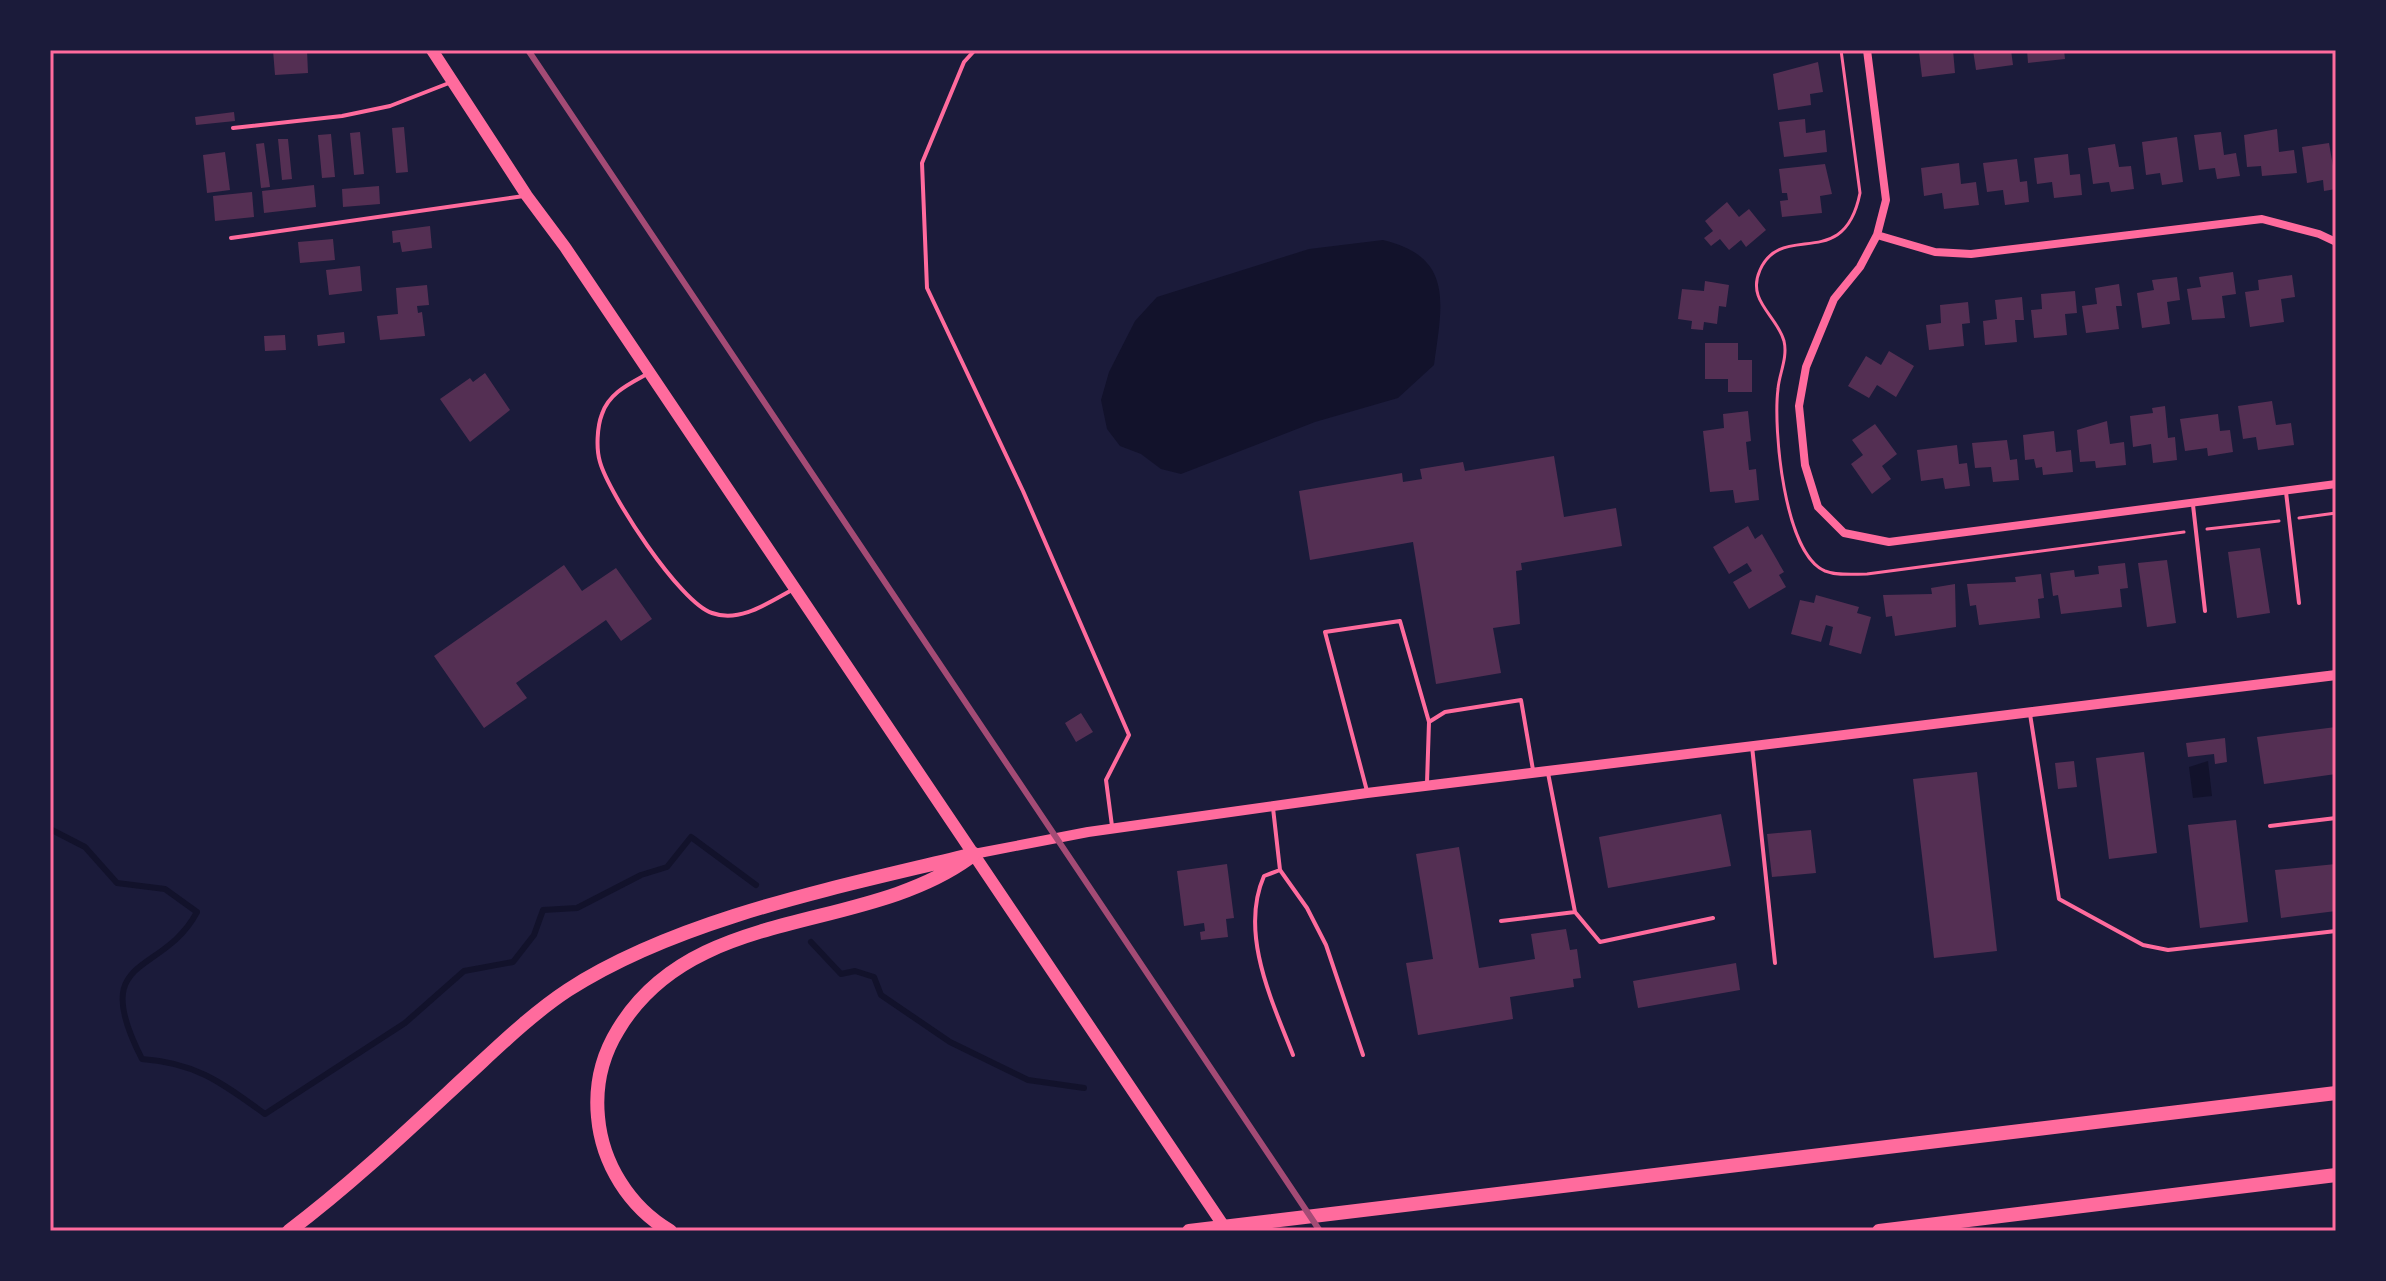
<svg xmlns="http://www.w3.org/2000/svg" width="2386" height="1281" font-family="Raleway,sans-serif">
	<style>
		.water { fill: #12122b }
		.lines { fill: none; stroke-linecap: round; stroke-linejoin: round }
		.stream { stroke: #12122b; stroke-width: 6 }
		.building { fill: #542f53 }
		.path { stroke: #ff6b9d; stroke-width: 3 }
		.service { stroke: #ff6b9d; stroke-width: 4 }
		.minor { stroke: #ff6b9d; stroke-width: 8 }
		.tertiary { stroke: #ff6b9d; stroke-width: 10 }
		.primary { stroke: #ff6b9d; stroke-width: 12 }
		.motorway { stroke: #ff6b9d; stroke-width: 14 }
		.rail { stroke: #a44b75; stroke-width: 6 }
		.neatline { fill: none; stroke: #ff6b9d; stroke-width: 3 }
	</style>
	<rect width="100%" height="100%" fill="#1b1b3a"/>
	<!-- water -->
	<path class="water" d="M1383,240C1455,257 1442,305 1434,365L1398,398L1315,422L1181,474L1161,469L1141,454L1120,446L1107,429L1101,400L1109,372L1135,321L1157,297L1309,249Z
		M2208,761L2212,796L2193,798L2189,767Z"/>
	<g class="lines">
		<!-- stream -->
		<path class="stream" d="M50,829L85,847L117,883L165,889L197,912C162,978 87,952 142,1059C197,1063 222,1083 265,1114L405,1023L464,971L513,962L534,935L543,910L577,908L641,875L667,867L691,837L756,885
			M811,942L841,974L855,971L874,977L881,995L950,1042L1028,1080L1084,1088"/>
	</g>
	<!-- building -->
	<path class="building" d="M273,50H307L308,73L275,75Z
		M1953,50L1955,73L1922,77L1919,52Z
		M1973,50H2011L2013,65L1976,70Z
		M2027,50H2064L2065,59L2028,63Z
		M1818,62L1823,92L1810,94L1811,105L1778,110L1773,74Z
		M234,112L235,121L196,125L195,117Z
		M1805,119L1806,133L1825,130L1827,152L1784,157L1779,122Z
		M404,127L408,172L396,173L392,128Z
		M2277,129L2279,152L2294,150L2297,173L2262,176L2261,166L2247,167L2244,135Z
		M360,132L364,174L354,175L350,133Z
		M2221,132L2224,155L2236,153L2240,176L2217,179L2215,168L2199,170L2194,135Z
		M331,134L335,177L322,178L318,135Z
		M2177,137L2183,182L2162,185L2160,173L2146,175L2142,142Z
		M278,139H288L292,179L282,180Z
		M264,143L270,187L261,188L256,144Z
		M2329,143L2333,166H2336V189L2324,191L2323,180L2307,183L2302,147Z
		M2115,144L2119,167L2131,166L2134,189L2111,192L2109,182L2093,184L2088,148Z
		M225,152L230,190L207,193L203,155Z
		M2068,154L2070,175L2080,174L2082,195L2054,198L2052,182L2037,184L2034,158Z
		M2017,159L2020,182L2027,181L2029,202L2005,205L2003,190L1987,192L1983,163Z
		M1959,163L1961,184L1976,182L1979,205L1944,209L1942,193L1924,196L1921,168Z
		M1825,164L1832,194L1820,196L1822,213L1782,217L1780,201L1788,200L1787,193H1782L1779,169Z
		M314,185L316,207L264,213L262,191Z
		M379,186L380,204L343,207L342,189Z
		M252,192L254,217L215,221L213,196Z
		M1727,202L1739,217L1749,209L1766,230L1746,247L1741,240L1729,250L1720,239L1711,246L1704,238L1713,231L1705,221Z
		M430,226L432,248L402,252L400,242L393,243L392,231Z
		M333,239L335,260L300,263L298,242Z
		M360,266L362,291L329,295L326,270Z
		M2233,272L2236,294L2222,296L2225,318L2192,320L2187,289L2201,287L2199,277Z
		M2292,275L2295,297L2281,299L2284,322L2250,327L2245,292L2259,290L2258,280Z
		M2177,277L2180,300L2167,302L2170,324L2142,328L2137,293L2154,290L2152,280Z
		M1705,281L1729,285L1726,307L1719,306L1717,324L1704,322L1703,330L1691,329L1692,321L1678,319L1682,289L1704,291Z
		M2119,284L2122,306H2116L2119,329L2086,333L2082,306L2097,304L2095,288Z
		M427,285L429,305L417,306L418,313L422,312L425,336L380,340L377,316L398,314L396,288Z
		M2075,291L2077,313L2065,314L2067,335L2034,338L2031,310L2042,309L2041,294Z
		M2022,297L2024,320H2015L2017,342L1985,345L1983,321L1997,319L1995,300Z
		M1968,302L1970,323L1962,324L1964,346L1929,350L1926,325L1941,323L1940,305Z
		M344,332L345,343L318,346L317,335Z
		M285,335L286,350L265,351L264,336Z
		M1705,343H1738V360H1752V392H1728V379H1705Z
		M1889,351L1914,366L1896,397L1877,385L1869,398L1848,386L1866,356L1881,365Z
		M485,373L510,410L470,442L440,399L470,378L473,382Z
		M2272,401L2276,425L2291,423L2294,445L2258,450L2256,437L2243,439L2238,406Z
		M2165,406L2168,438L2175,437L2177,460L2153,463L2151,444L2133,447L2130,416L2153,413L2152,408Z
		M1748,411L1751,441L1746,442L1749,470L1756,469L1759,500L1735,503L1733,490L1710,492L1703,431L1724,428L1723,414Z
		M2218,414L2220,431L2230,430L2233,452L2208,456L2207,448L2185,451L2180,419Z
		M2107,421L2110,444L2124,442L2126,465L2096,468L2095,461L2080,462L2077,430Z
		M1875,424L1897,454L1882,466L1891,479L1872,494L1851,464L1863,455L1852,440Z
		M2054,431L2056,452L2071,450L2073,472L2043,475L2042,467L2036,468L2034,459L2025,460L2023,435Z
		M2007,440L2010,460L2017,459L2019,480L1993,482L1991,467L1975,468L1972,443Z
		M1957,445L1959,464L1967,463L1970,486L1945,489L1943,478L1921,481L1917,450Z
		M1554,456L1564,517L1616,508L1622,546L1521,563L1522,570L1516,571L1520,624L1493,628L1501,673L1436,684L1413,542L1310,560L1299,491L1402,473L1403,482L1422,479L1420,469L1463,462L1465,471Z
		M1748,526L1755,539L1762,534L1784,572L1779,575L1786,587L1749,609L1733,582L1752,571L1747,563L1729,574L1713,547Z
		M2260,548L2270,613L2237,618L2228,552Z
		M2167,560L2176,623L2147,627L2138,563Z
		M2125,563L2128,588L2120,589L2122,607L2061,614L2058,595L2053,596L2050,573L2074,570L2075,577L2099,574L2098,566Z
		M564,565L582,591L616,568L652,619L621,641L606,620L516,683L527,698L484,728L434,656Z
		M2041,574L2044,598L2038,599L2040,618L1979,625L1976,605L1970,606L1967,584L2016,582L2015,577Z
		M1955,584L1956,627L1895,636L1892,616L1886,617L1883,595L1932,594L1931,588Z
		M1816,595L1859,607L1857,613L1871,617L1861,654L1829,645L1833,627L1826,625L1821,642L1791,634L1800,600L1814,603Z
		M1081,713L1093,732L1076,742L1065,723Z
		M2336,727V774L2264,784L2257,737Z
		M2225,738L2227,762L2215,764L2214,754L2188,757L2186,743Z
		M2144,752L2157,853L2109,859L2096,758Z
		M2074,761L2077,787L2058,789L2055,763Z
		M1977,772L1997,951L1934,958L1913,779Z
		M1721,814L1731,866L1608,888L1599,837Z
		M2236,820L2248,922L2200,928L2188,825Z
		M1811,830L1816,873L1772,877L1767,834Z
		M1459,847L1479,968L1535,959L1531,934L1566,929L1570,950L1577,949L1581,978L1573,979L1574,987L1510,997L1513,1019L1418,1035L1406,963L1433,959L1416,854Z
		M1227,864L1234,918L1226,919L1228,937L1201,940L1200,932L1205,931L1204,923L1184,926L1177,871Z
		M2336,864V911L2281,918L2275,870Z
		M1736,963L1740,990L1638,1008L1633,981Z"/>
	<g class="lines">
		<!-- path -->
		<path class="path" d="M1841,50L1860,193C1844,274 1782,220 1760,270C1746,301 1777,315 1784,341C1788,358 1779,374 1778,389C1773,428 1784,554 1825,571C1838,576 1853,574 1867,574L2184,532
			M2299,518L2336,513
			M2207,529L2279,521"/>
		<!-- service -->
		<path class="service" d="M975,50L964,62L922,163L927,288L1023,491L1129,735L1106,780L1112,826
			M233,128L342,116L390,106L449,83
			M231,238L524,196
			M647,374C629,384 609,393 602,414C597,427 596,449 600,462C609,494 680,603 712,613C740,623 768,603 792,590
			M2286,492L2299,603
			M2193,505L2205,611
			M2030,714L2059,899L2143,945L2168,950L2336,931
			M1752,746L1775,963
			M1548,773L1575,912L1600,942L1713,918
			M1427,783L1429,722L1445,712L1521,700L1533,770
			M1367,791L1325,632L1400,621L1429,722
			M1273,808L1280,870L1307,908L1326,945L1363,1055
			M2270,826L2336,818
			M1280,870L1264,876C1239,933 1272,1001 1293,1055
			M1501,921L1575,912"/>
		<!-- minor -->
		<path class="minor" d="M1867,50L1886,200L1877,235L1860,267L1834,299L1806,367L1799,406L1805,465L1818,507L1844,533L1889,542L2336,484
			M1877,235L1935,252L1971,254L2262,219L2319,234L2336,242"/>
		<!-- tertiary -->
		<path class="tertiary" d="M974,854L1088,832L1367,793L2336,675"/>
		<!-- primary -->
		<path class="primary" d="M432,50L527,196L565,247L1227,1231"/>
		<!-- motorway -->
		<path class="motorway" d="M289,1231C350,1185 406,1132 462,1080C496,1049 530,1015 568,990C681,917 844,886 974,854
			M670,1231C629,1207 602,1163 598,1117C595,1086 602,1056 618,1030C693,904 862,935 969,858
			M1189,1231L2336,1093
			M1879,1231L2336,1175"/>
		<!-- rail -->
		<path class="rail" d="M528,50L1320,1231"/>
	</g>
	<!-- border -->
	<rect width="2386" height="1281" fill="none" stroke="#1b1b3a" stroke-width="104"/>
	<rect x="52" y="52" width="2282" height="1177" class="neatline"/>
</svg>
